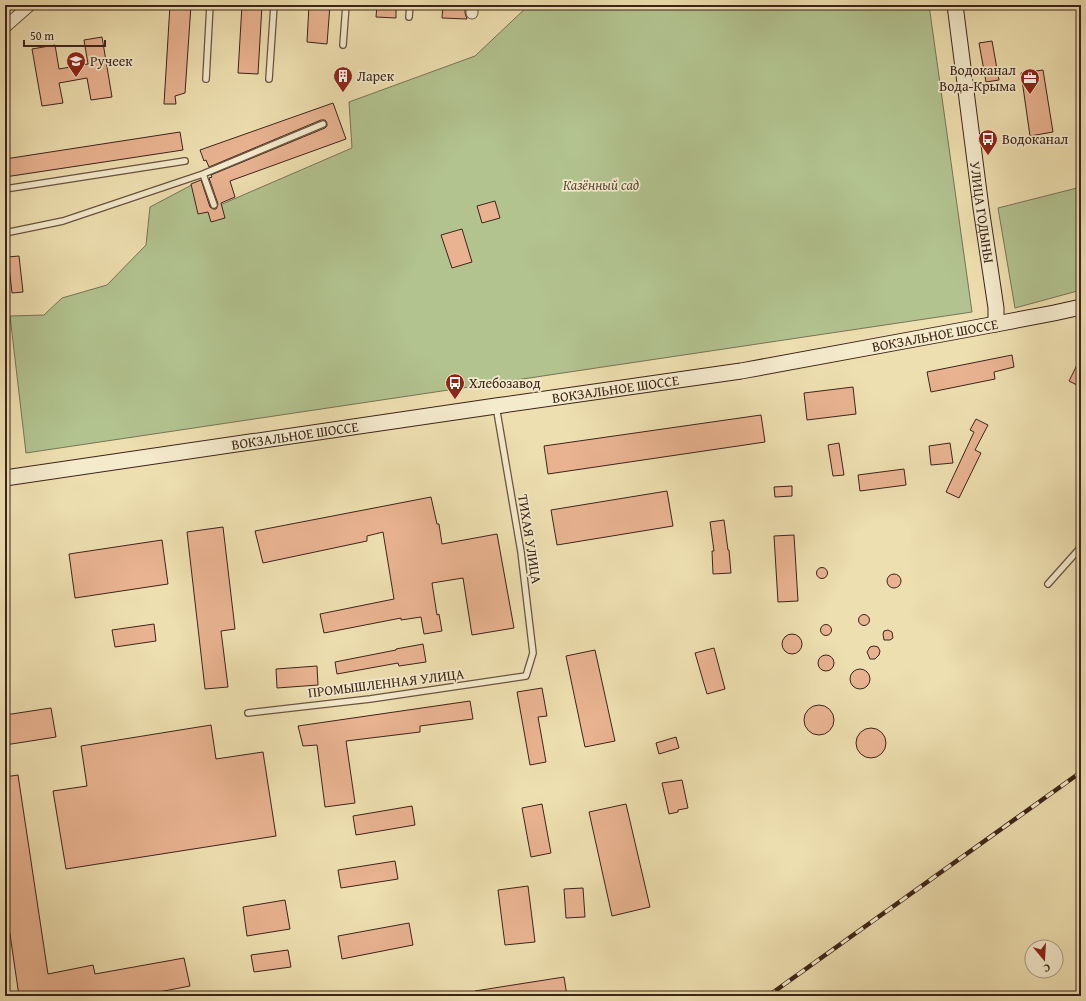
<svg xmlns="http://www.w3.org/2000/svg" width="1086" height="1001" font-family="'Gentium Book Plus',serif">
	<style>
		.green { fill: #b2c390; stroke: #787454 }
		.building { fill: #e9b391; stroke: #3d2419 }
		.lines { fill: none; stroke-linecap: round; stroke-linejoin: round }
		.lane-casing { stroke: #69533f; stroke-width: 8 }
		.street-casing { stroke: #69533f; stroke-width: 13 }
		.secondary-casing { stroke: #3d2419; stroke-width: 17 }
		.lane { stroke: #f4eacc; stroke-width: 5.5 }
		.street { stroke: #f4eacc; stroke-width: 11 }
		.secondary { stroke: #f4eacc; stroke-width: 15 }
		.rail-casing { stroke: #3d2419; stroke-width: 4.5 }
		.rail { stroke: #f4eacc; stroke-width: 3; stroke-dasharray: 9; stroke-linecap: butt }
		.labels { text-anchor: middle; stroke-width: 3.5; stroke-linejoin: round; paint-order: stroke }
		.poi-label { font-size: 14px; fill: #3d2419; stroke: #f4eacc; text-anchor: start }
		.park-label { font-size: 14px; font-style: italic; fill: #5a4c37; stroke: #f4eacc }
		.street-label { font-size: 14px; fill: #3d2419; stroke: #f4eacc }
	</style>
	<rect width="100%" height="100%" fill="#eedfb0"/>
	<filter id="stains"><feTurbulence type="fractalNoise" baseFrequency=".005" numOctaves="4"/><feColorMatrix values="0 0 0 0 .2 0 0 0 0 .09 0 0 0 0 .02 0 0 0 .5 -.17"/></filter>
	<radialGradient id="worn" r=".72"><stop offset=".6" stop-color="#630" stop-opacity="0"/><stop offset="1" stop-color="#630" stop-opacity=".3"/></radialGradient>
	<!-- green -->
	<path class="green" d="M529,5H929L972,312L26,453L10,316L44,315L62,298L107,285L146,245L150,207L203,179L220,205L352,148L349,102L475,56Z
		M1081,187V290L1015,308L998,208Z"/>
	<!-- building -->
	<path class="building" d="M170,5H191L185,93L175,96L176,104H164Z
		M242,5H262L258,74L238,73Z
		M309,5H330L327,44L307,42Z
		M377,5H396V18L376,17Z
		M443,5H465V13L467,19L442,18Z
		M102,37L112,97L91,100L87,78L59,83L63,103L42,106L32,49L55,45L59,69L88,64L84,40Z
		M992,41L999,80L986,82L979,43Z
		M1043,70L1053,132L1030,136L1021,73Z
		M333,103L346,139L230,181L235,197L221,203L225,218L211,222L208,212L198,214L191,184L201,180L210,207L213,209H216L217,207L218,204L209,178L212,177L211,175L325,128L327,126V123L325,120H321L209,167L206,160L204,161L200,150Z
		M180,132L183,150L5,177V159Z
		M495,201L500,218L482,223L477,206Z
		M462,229L472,262L452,268L441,235Z
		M19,256L23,292L12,293L8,257Z
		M1012,355L1014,367L994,372L995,379L931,392L927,372Z
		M1081,357V387L1069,381Z
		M853,387L856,414L807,420L804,393Z
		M761,415L765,442L548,474L544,446Z
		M976,419L988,425L975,450L981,453L959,498L946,492L974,432L970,430Z
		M839,443L844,475L833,476L828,445Z
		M950,443L953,463L931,465L929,446Z
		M904,469L906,485L860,491L858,475Z
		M792,486V496L775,497L774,487Z
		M667,491L673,526L557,545L551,510Z
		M431,497L437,524H439L442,544L497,534L514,628L472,635L463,578L432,583L437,615L439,614L442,631L424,634L421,617L401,620V618L324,633L320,614L394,599L383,532L367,536V541L263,563L255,531Z
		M724,520L728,550H729L731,573L713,574L712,551H714L710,522Z
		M223,527L235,629L221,631L228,687L205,689L187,532Z
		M794,535L798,601L778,602L774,536Z
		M162,540L168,584L75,598L69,554Z
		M816.5 573a5.5 5.5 0 1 1 11 0a5.5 5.5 0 1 1-11 0Z
		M887 581a7 7 0 1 1 14 0a7 7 0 1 1-14 0Z
		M858.5 620a5.5 5.5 0 1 1 11 0a5.5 5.5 0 1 1-11 0Z
		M154,624L156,641L115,647L112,630Z
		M820.5 630a5.5 5.5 0 1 1 11 0a5.5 5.5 0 1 1-11 0Z
		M888,630L892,632L893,638L890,640H884L883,634L884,631Z
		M782 644a10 10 0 1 1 20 0a10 10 0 1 1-20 0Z
		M423,644L426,662L399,666L398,663L337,674L335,662L396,650V649Z
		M874,646L878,647L880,651L879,655L875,659H870L867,652L870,647Z
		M714,648L725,689L707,694L695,653Z
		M595,650L615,741L585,747L566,656Z
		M818 663a8 8 0 1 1 16 0a8 8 0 1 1-16 0Z
		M317,666L318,685L277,688L276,669Z
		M850 679a10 10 0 1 1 20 0a10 10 0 1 1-20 0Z
		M542,688L547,716L538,717L546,762L530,765L517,692Z
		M470,701L473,719L420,726V732L346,741L355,803L325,807L317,745L303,746L298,726Z
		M804 720a15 15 0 1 1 30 0a15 15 0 1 1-30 0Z
		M51,708L56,737L5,745V715Z
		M211,725L216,759L263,752L276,836L66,869L53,791L87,786L81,746Z
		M856 743a15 15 0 1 1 30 0a15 15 0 1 1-30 0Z
		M676,737L679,748L659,754L656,743Z
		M18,775L48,974L93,965L95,974L184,958L190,986L138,996H19L5,900V777Z
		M682,780L688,808L678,810V812L669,814L662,783Z
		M542,804L551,853L531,857L522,808Z
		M626,804L650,907L612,916L589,812Z
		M412,806L415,825L356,835L353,816Z
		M395,861L398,879L341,888L338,870Z
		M528,886L535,942L505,945L498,890Z
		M583,888L585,917L566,918L564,889Z
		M285,900L290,929L247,936L243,907Z
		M409,923L413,945L342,959L338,936Z
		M288,950L291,967L254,972L251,955Z
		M564,977L567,996H476L475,991Z"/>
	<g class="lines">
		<!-- lane casing -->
		<g class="lane-casing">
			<path id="lane" d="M409,17L410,5
				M343,45L346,5
				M206,79L210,5
				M269,79L274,5
				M203,174L214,205
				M5,189L185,161
				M5,233L63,221L203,174L323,124
				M1048,584L1081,547
				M248,713L370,699L526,676L533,653L521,552L496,406"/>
		</g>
		<!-- street casing -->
		<g class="street-casing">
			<path id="street" d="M472,13V5
				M5,27L30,5"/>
		</g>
		<!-- secondary casing -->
		<g class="secondary-casing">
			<g id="secondary">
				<path id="s1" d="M955,5L981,208L996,308V324"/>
				<path id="s2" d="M5,478L496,406L741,371L996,324L1054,313L1081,307"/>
			</g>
		</g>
		<!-- lane -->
		<use href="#lane" class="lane"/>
		<!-- street -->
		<use href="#street" class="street"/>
		<!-- secondary -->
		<use href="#secondary" class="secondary"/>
		<!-- rail casing -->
		<g class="rail-casing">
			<path id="rail" d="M768,996L1081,772"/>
		</g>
		<!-- rail -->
		<use href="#rail" class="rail"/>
	</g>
	<!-- icons -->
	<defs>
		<g id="school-pin" transform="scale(1)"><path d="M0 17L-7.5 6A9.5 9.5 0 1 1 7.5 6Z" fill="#8f2418" stroke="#f4eacc"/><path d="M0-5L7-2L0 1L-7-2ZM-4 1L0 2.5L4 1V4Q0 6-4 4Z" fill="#fff"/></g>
		<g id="building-pin" transform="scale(1)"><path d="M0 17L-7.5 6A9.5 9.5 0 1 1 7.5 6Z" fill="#8f2418" stroke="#f4eacc"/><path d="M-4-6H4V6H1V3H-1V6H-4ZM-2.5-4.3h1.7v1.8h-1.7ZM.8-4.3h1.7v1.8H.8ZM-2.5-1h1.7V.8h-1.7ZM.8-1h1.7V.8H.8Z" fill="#fff"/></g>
		<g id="office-pin" transform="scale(1)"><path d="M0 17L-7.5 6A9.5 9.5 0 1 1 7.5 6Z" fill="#8f2418" stroke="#f4eacc"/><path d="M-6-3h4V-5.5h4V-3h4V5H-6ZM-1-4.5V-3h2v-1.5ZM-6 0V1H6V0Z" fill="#fff"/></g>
		<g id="bus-pin" transform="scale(1)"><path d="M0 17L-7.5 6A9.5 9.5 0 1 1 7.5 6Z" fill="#8f2418" stroke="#f4eacc"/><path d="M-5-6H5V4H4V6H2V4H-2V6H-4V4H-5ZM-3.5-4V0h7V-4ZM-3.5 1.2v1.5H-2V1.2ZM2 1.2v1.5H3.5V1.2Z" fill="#fff"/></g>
	</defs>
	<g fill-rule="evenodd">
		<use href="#school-pin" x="76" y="61"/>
		<use href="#building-pin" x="343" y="76"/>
		<use href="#office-pin" x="1030" y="78"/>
		<use href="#bus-pin" x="988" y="139"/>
		<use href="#bus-pin" x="455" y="383"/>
	</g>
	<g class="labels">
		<!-- poi labels -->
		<g class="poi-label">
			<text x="90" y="66">Ручеек</text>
			<text x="1016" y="75" text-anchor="end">Водоканал<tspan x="1016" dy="16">Вода-Крыма</tspan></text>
			<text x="357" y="81">Ларек</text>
			<text x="1002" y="144">Водоканал</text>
			<text x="469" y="388">Хлебозавод</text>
		</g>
		<!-- park labels -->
		<g class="park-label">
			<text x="601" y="190">Казённый сад</text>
		</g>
		<!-- street labels -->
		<g class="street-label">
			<text dy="5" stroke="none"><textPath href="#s1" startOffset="209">УЛИЦА ГОДЫНЫ</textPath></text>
			<text dy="5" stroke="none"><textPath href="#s2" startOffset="941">ВОКЗАЛЬНОЕ ШОССЕ</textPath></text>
			<text dy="5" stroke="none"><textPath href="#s2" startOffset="617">ВОКЗАЛЬНОЕ ШОССЕ</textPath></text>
			<text dy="5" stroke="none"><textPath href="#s2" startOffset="293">ВОКЗАЛЬНОЕ ШОССЕ</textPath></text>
			<text transform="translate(530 539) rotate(81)" y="5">ТИХАЯ УЛИЦА</text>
			<text transform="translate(386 683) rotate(-7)" y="5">ПРОМЫШЛЕННАЯ УЛИЦА</text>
		</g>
	</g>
	<!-- margin -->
	<rect width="1086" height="1001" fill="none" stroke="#eedfb0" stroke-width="20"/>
	<rect x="6" y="6" width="1074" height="989" fill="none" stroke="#3d2419" stroke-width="2"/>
	<rect x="10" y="10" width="1066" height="981" fill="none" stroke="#3d2419"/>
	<!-- north arrow -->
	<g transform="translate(1044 959) rotate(162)"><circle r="19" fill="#f4eacc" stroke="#ab9b84"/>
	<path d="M0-3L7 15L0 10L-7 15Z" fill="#8f2418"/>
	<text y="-6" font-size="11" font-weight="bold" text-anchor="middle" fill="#3d2419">С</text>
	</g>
	<!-- scale -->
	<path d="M24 40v6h81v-6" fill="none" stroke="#3d2419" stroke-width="2"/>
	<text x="30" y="40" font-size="12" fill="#3d2419" stroke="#f4eacc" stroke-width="3" paint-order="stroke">50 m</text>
	<rect width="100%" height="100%" filter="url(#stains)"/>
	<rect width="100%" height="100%" fill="url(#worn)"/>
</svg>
